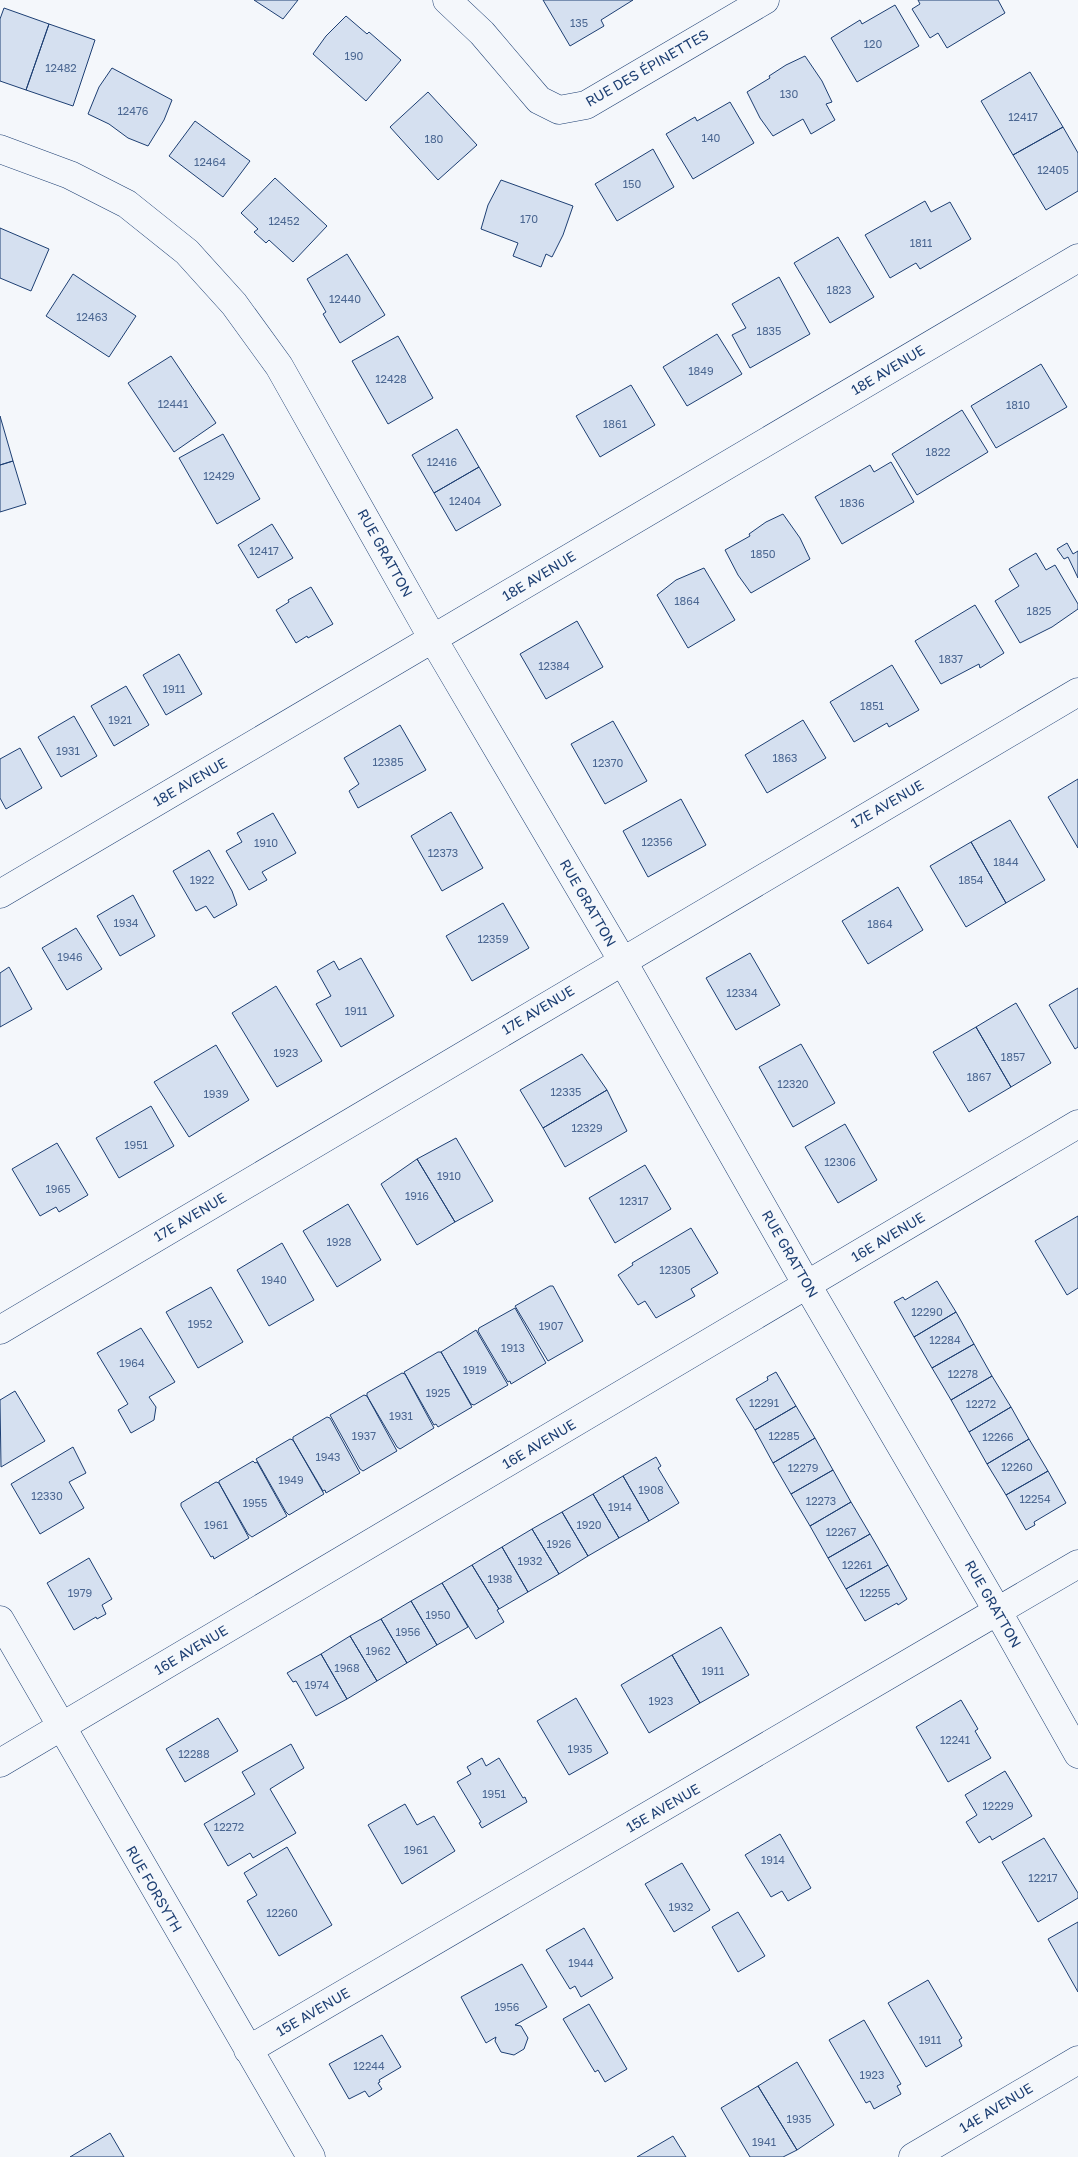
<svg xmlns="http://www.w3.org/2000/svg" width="1078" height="2157" font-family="'Golos Text',sans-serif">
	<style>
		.building { fill: #d5e0f0; stroke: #1d3f73 }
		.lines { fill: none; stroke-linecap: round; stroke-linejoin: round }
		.street-casing { stroke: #1d3f73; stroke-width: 29 }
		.street { stroke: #f4f7fb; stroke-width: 28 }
		.labels { text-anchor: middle; stroke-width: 4; stroke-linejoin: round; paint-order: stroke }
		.number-label { font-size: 11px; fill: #4b6792 }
		.street-label { font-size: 14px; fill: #1d3f73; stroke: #f4f7fb }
	</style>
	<rect width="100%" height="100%" fill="#f4f7fb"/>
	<!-- building -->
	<path class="building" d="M254,0H298L283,19Z
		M543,0H633L601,20L604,26L570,46Z
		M918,0H998L1005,13L947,48L938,33L930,38L912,9L920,4Z
		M895,5L919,46L857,82L831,38L860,20L862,24Z
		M4,8L49,24L26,90L0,81V19Z
		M346,16L367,34L369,32L401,60L366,101L313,54L326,36Z
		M49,24L95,40L73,106L26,90Z
		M805,56L822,81L832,102L826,104L835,120L811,134L803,119L773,136L760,118L747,92L770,78L769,76L786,65Z
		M112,68L172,100L164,120L148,146L128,138L109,124L88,114L99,87Z
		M1030,72L1063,127L1013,155L981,101Z
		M428,92L477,145L438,180L390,127Z
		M730,102L754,143L693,179L666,134L695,117L697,121Z
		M195,121L250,161L223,197L169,156Z
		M1063,127L1078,153V191L1046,210L1013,155Z
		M653,149L674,187L617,221L595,184Z
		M275,178L327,226L293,262L269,240L266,243L254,232L258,229L241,213Z
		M501,180L573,206L563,235L552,257L546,254L541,267L513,256L518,243L481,229L488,205Z
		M925,201L931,212L950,202L971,239L920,269L916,263L890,278L865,235Z
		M0,228L49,249L31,291L0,278Z
		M838,237L874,297L830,323L794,263Z
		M347,254L385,315L340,343L323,314L326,312L307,279Z
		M73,274L136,316L109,357L46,316Z
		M779,277L810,334L750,368L732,335L746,328L732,304Z
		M717,334L742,374L687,406L663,367Z
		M398,336L433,398L388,424L352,361Z
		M171,356L216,423L174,452L128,383Z
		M1041,364L1067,407L996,448L971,406Z
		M631,385L655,425L600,457L576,416Z
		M962,410L988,452L917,495L892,454Z
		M0,416L13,461L0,465Z
		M457,429L479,467L434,493L412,455Z
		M223,434L260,499L217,524L179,458Z
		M13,461L26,504L0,512V465Z
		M891,462L914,502L842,544L815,497L870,465L874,472Z
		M479,467L501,505L456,531L434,493Z
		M783,514L800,538L810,559L751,593L738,575L725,550L750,536L749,534L766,522Z
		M272,524L293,558L258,578L238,545Z
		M1067,543L1073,554L1078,551V578L1068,557L1064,559L1057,549Z
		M1036,553L1046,570L1055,565L1078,604V609L1052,627L1020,643L995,601L1019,586L1009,569Z
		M704,568L735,620L688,648L657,595L676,580Z
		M311,587L333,624L308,638L307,636L296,643L276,610L289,602L288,600Z
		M975,605L1004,653L980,668L979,664L941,684L915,641Z
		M577,621L603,667L546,699L520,654Z
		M179,654L202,694L166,715L143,675Z
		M892,665L919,710L889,727L887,723L854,742L830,702Z
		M126,686L149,725L114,746L91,706Z
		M74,716L97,756L61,777L38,737Z
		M803,720L826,758L767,793L745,755Z
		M613,721L647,781L605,804L571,744Z
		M400,725L426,770L358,808L349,791L359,784L344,758Z
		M20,748L42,788L6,809L0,798V759Z
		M1078,779V848L1048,797Z
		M681,799L706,845L648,877L623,831Z
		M451,812L483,868L442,891L411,836Z
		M273,813L296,853L262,872L267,880L249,890L226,851L242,842L237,833Z
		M1010,820L1045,880L1006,903L971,842Z
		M971,842L1006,903L966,927L930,866Z
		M209,850L232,891L237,905L214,918L206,906L196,911L173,871Z
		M898,887L923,930L868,964L842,921Z
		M133,895L155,936L120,956L97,916Z
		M503,903L529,948L472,981L446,936Z
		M76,928L102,969L67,990L42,948Z
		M750,953L780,1005L736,1030L706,978Z
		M361,958L394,1016L341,1047L316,1004L331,996L317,971L334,961L339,970Z
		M9,967L32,1009L0,1027V973Z
		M276,986L322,1061L277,1087L232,1013Z
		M1078,988V1047L1075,1049L1049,1005Z
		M1016,1003L1051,1063L1011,1087L976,1027Z
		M976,1027L1011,1087L969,1112L933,1052Z
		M801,1044L835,1103L793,1127L759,1067Z
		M216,1045L249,1100L189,1137L154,1082Z
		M582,1054L607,1090L543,1128L520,1090Z
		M607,1090L627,1131L565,1167L543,1128Z
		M151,1106L174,1146L119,1178L96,1138Z
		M845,1124L877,1180L838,1203L805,1147Z
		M456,1138L493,1201L455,1222L417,1159Z
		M57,1143L88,1195L59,1212L56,1207L40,1216L12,1169Z
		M417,1159L455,1222L417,1245L381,1184Z
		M645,1165L671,1209L615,1243L589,1198Z
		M348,1204L381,1260L337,1287L303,1231Z
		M1078,1216V1288L1067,1295L1035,1241Z
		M691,1228L718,1273L691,1289L695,1296L656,1318L645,1301L638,1305L618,1275L633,1265L632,1263Z
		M282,1243L314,1300L269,1326L237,1270Z
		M937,1281L956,1312L914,1337L894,1302L903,1297L905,1300Z
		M550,1286H553L583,1341L548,1361L515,1306Z
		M211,1287L243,1342L198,1368L166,1312Z
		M515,1308L546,1363L511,1384L510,1381L508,1382L478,1331L479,1328Z
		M956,1312L974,1344L932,1368L914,1337Z
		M141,1328L175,1382L149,1397L156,1407L154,1420L131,1433L118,1410L128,1404L97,1353Z
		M476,1330L508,1385L474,1405L471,1404L441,1352Z
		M974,1344L992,1376L951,1400L932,1368Z
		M438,1352H441L472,1407L438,1427L436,1424L434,1425L404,1372Z
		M776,1372L796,1406L755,1430L736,1399L768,1380L767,1377Z
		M402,1373L405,1374L434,1428L400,1449L397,1447L367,1396V1393Z
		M992,1376L1011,1407L969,1432L951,1400Z
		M15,1391L45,1441L1,1467L0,1400Z
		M364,1395L367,1396L397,1451L363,1471L360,1469L330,1415Z
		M796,1406L815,1438L773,1463L755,1430Z
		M1011,1407L1029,1439L987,1464L969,1432Z
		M327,1417L330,1418L360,1473L326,1493L325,1490L323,1491L293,1440V1437Z
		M815,1438L833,1470L791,1494L773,1463Z
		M290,1439L293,1440L324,1494L289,1515L286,1512L256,1459Z
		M1029,1439L1048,1471L1006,1495L987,1464Z
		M73,1447L86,1473L69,1482L84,1508L40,1534L11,1484Z
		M656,1457L661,1466L658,1468L679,1503L649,1521L623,1476Z
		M253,1461L255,1463L257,1462L287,1516L252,1537L248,1534L219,1483V1481Z
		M833,1470L851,1502L810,1526L791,1494Z
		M1048,1471L1066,1503L1034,1522L1035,1525L1026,1530L1006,1495Z
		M623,1476L649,1521L619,1538L593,1494Z
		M216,1482L219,1483L249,1538L214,1559L213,1556L211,1557L181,1506V1503Z
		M593,1494L619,1538L588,1556L562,1512Z
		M851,1502L870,1534L828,1558L810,1526Z
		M562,1512L588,1556L559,1574L532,1529Z
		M532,1529L559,1574L528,1592L502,1547Z
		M870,1534L888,1565L846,1589L828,1558Z
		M502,1547L528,1592L499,1609L472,1565Z
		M89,1558L112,1599L102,1605L106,1614L97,1619L96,1617L74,1630L47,1583Z
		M472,1565L499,1609L497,1610L504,1622L476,1639L442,1583Z
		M888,1565L907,1599L898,1605L897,1603L865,1621L846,1589Z
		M442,1583L468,1627L437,1645L411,1601Z
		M411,1601L437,1645L407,1663L381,1619Z
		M381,1619L407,1663L377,1681L350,1636Z
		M721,1627L749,1675L700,1703L672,1655Z
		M350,1636L377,1681L347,1699L321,1654Z
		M321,1654L347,1699L316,1716L296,1681L293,1682L287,1673Z
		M672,1655L700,1703L649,1733L621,1685Z
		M576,1698L608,1753L569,1775L537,1721Z
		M961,1700L978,1729L975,1731L991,1758L948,1782L916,1727Z
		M218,1718L238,1751L185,1782L166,1749Z
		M291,1744L304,1768L270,1789L296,1833L253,1858L250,1853L228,1866L204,1824L255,1794L242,1772Z
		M482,1758L486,1766L499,1758L523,1798L525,1797L527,1802L482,1828L479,1823L481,1822L457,1782L471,1774L467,1767Z
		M1005,1771L1032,1816L992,1840L990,1836L979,1843L966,1822L977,1815L965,1795Z
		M405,1804L417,1825L434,1816L455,1851L402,1884L368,1825Z
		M780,1834L811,1888L788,1901L782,1891L771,1897L745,1855Z
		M1044,1838L1078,1893V1898L1038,1922L1002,1862Z
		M287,1847L332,1925L279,1956L247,1901L257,1895L244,1873Z
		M682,1863L710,1910L674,1932L645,1884Z
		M738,1912L765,1956L738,1972L712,1927Z
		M1078,1922V1992L1048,1939Z
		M584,1928L613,1978L581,1997L575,1986L570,1989L546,1950Z
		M522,1964L547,2007L515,2025L521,2026L528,2038L524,2049L514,2055L501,2052L495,2041L496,2037L486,2043L461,1997Z
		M928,1980L962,2038L959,2040L962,2046L926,2067L888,2003Z
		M589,2004L627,2069L605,2082L598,2070L595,2072L563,2019Z
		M864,2020L901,2084L897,2086L901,2094L874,2109L870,2101L866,2103L829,2040Z
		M382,2035L401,2067L379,2080L380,2082L378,2083L382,2089L369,2097L365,2091L349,2099L329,2064Z
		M797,2062L834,2125L797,2150L758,2086Z
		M758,2086L797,2150L783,2157H750L721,2108Z
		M110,2133L124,2157H70Z
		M673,2136L686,2157H637Z"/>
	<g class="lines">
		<!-- street casing -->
		<g class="street-casing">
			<path id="street" d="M447,0L482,33L539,100L559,110L586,105L765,0
				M0,149L70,175L127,204L187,252L234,304L279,366L433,639L622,960L807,1285L998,1612L1078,1754
				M0,894L1078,258
				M0,1330L1078,692
				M0,1620L311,2157
				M0,1763L1078,1124
				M248,2050L1078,1564
				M913,2157L1078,2060"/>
		</g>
		<!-- street -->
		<use href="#street" class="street"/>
	</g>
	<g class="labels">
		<!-- number labels -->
		<g class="number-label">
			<text x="579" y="27">135</text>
			<text x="873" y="48">120</text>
			<text x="354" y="60">190</text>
			<text x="61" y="72">12482</text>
			<text x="789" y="98">130</text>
			<text x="133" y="115">12476</text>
			<text x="1023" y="121">12417</text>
			<text x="711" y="142">140</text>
			<text x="434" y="143">180</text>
			<text x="210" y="166">12464</text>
			<text x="1053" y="174">12405</text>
			<text x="632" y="188">150</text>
			<text x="529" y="223">170</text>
			<text x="284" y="225">12452</text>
			<text x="921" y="247">1811</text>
			<text x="839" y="294">1823</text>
			<text x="345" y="303">12440</text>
			<text x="92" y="321">12463</text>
			<text x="769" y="335">1835</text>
			<text x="701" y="375">1849</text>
			<text x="391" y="383">12428</text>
			<text x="173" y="408">12441</text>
			<text x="1018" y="409">1810</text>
			<text x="615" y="428">1861</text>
			<text x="938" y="456">1822</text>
			<text x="442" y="466">12416</text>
			<text x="219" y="480">12429</text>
			<text x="465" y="505">12404</text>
			<text x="852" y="507">1836</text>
			<text x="264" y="555">12417</text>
			<text x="763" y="558">1850</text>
			<text x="687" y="605">1864</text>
			<text x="1039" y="615">1825</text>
			<text x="951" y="663">1837</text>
			<text x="554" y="670">12384</text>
			<text x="174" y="693">1911</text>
			<text x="872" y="710">1851</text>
			<text x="120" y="724">1921</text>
			<text x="68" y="755">1931</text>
			<text x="785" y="762">1863</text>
			<text x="388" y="766">12385</text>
			<text x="608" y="767">12370</text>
			<text x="657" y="846">12356</text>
			<text x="266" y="847">1910</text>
			<text x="443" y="857">12373</text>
			<text x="1006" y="866">1844</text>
			<text x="202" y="884">1922</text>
			<text x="971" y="884">1854</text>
			<text x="126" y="927">1934</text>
			<text x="880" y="928">1864</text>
			<text x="493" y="943">12359</text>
			<text x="70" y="961">1946</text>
			<text x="742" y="997">12334</text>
			<text x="356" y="1015">1911</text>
			<text x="286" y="1057">1923</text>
			<text x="1013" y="1061">1857</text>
			<text x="979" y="1081">1867</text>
			<text x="793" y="1088">12320</text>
			<text x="566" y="1096">12335</text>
			<text x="216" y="1098">1939</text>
			<text x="587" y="1132">12329</text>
			<text x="136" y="1149">1951</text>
			<text x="840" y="1166">12306</text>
			<text x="449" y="1180">1910</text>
			<text x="58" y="1193">1965</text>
			<text x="417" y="1200">1916</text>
			<text x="634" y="1205">12317</text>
			<text x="339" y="1246">1928</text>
			<text x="675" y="1274">12305</text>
			<text x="274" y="1284">1940</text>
			<text x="927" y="1316">12290</text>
			<text x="200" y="1328">1952</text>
			<text x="551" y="1330">1907</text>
			<text x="945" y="1344">12284</text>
			<text x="513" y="1352">1913</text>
			<text x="132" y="1367">1964</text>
			<text x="475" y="1374">1919</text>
			<text x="963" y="1378">12278</text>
			<text x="438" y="1397">1925</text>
			<text x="764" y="1407">12291</text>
			<text x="981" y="1408">12272</text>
			<text x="401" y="1420">1931</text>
			<text x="364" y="1440">1937</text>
			<text x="784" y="1440">12285</text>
			<text x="998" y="1441">12266</text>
			<text x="328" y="1461">1943</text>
			<text x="1017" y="1471">12260</text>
			<text x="803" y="1472">12279</text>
			<text x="291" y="1484">1949</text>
			<text x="651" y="1494">1908</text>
			<text x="47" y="1500">12330</text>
			<text x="1035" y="1503">12254</text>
			<text x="821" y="1505">12273</text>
			<text x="255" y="1507">1955</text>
			<text x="620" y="1511">1914</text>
			<text x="216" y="1529">1961</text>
			<text x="589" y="1529">1920</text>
			<text x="841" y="1536">12267</text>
			<text x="559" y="1548">1926</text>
			<text x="530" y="1565">1932</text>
			<text x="857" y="1569">12261</text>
			<text x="500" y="1583">1938</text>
			<text x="80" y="1597">1979</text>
			<text x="875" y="1597">12255</text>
			<text x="438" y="1619">1950</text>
			<text x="408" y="1636">1956</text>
			<text x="378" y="1655">1962</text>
			<text x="347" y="1672">1968</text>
			<text x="713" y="1675">1911</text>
			<text x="317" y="1689">1974</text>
			<text x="661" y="1705">1923</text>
			<text x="955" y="1744">12241</text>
			<text x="580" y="1753">1935</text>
			<text x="194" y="1758">12288</text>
			<text x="494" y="1798">1951</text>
			<text x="998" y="1810">12229</text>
			<text x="229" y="1831">12272</text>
			<text x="416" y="1854">1961</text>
			<text x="773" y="1864">1914</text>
			<text x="1043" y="1882">12217</text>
			<text x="681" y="1911">1932</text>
			<text x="282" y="1917">12260</text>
			<text x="581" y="1967">1944</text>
			<text x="507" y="2011">1956</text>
			<text x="930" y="2044">1911</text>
			<text x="369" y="2070">12244</text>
			<text x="872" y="2079">1923</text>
			<text x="799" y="2123">1935</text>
			<text x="764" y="2146">1941</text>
		</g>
		<!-- street labels -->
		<g class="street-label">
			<text transform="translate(647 68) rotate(-30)" y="5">RUE DES ÉPINETTES</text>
			<text transform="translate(888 370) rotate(-31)" y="5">18E AVENUE</text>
			<text transform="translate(385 553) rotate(61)" y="5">RUE GRATTON</text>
			<text transform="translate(539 576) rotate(-31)" y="5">18E AVENUE</text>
			<text transform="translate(190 782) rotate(-30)" y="5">18E AVENUE</text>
			<text transform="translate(887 804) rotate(-30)" y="5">17E AVENUE</text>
			<text transform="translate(588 903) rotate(60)" y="5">RUE GRATTON</text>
			<text transform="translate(538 1010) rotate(-31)" y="5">17E AVENUE</text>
			<text transform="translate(190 1217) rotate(-31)" y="5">17E AVENUE</text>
			<text transform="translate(888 1237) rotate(-31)" y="5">16E AVENUE</text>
			<text transform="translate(790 1254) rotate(60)" y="5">RUE GRATTON</text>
			<text transform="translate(539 1444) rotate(-31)" y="5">16E AVENUE</text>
			<text transform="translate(993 1604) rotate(60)" y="5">RUE GRATTON</text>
			<text transform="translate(191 1650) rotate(-31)" y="5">16E AVENUE</text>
			<text transform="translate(663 1808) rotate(-30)" y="5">15E AVENUE</text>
			<text transform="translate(154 1889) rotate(60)" y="5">RUE FORSYTH</text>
			<text transform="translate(313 2012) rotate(-30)" y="5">15E AVENUE</text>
			<text transform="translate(996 2108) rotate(-31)" y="5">14E AVENUE</text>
		</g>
	</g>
</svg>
